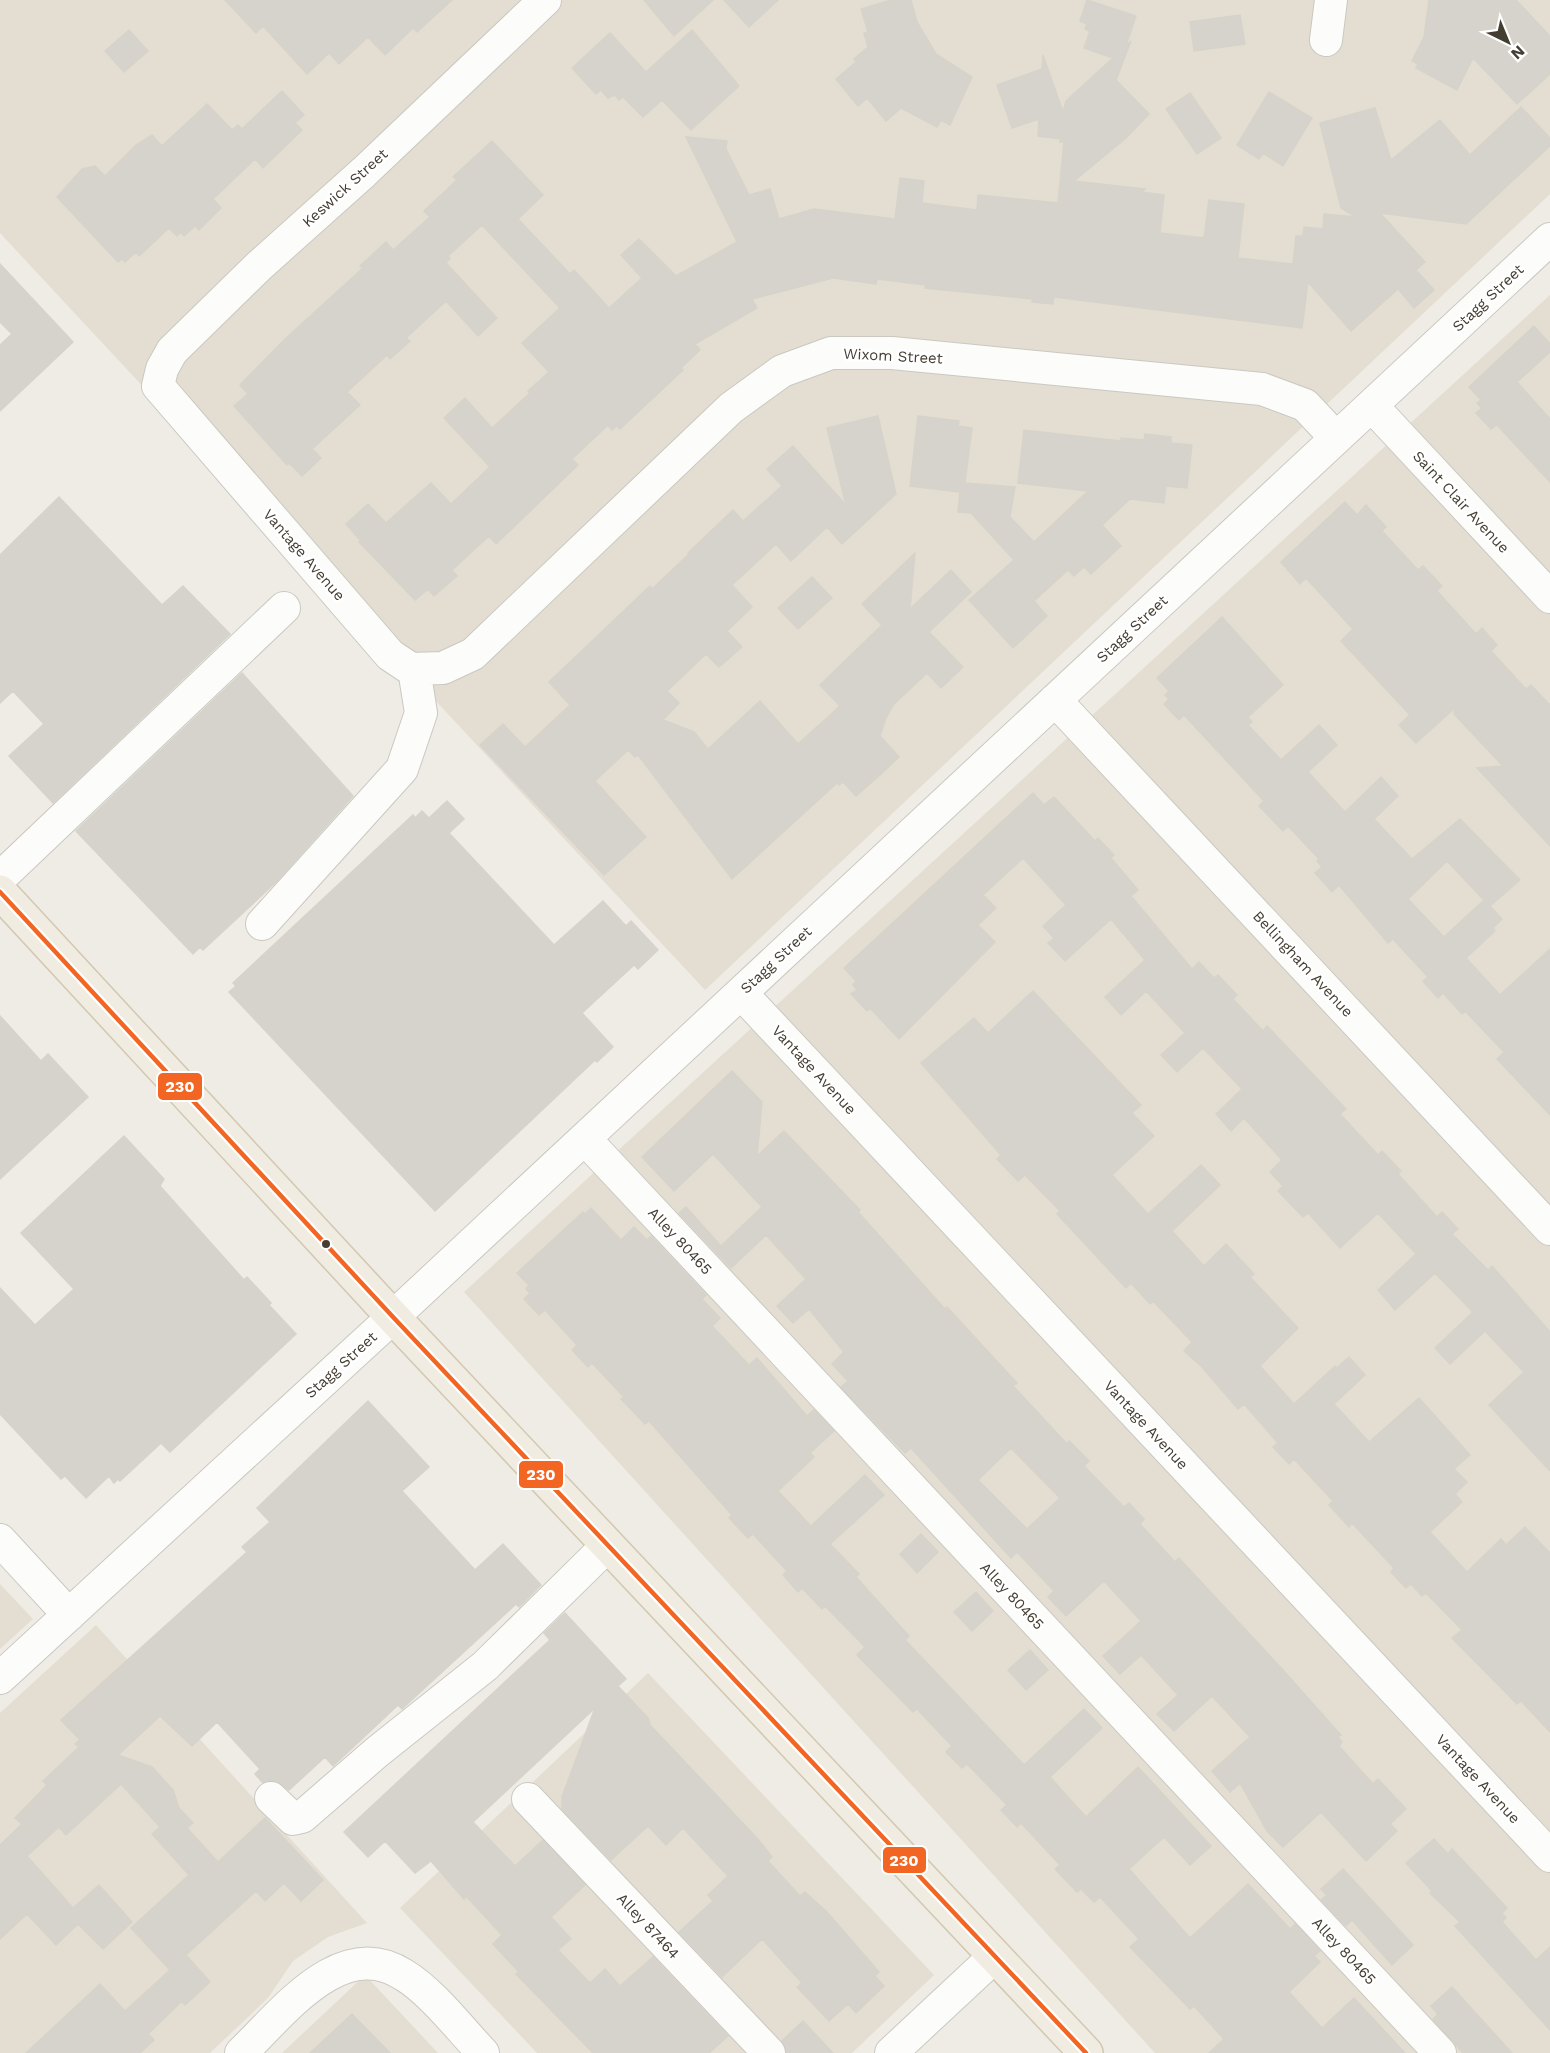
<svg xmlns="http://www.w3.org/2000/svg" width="1550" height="2053" font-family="'Work Sans',sans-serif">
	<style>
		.residential { fill: #e3ded1 }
		.building { fill: #d6d3cc; stroke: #d6d3cb; stroke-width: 1.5; fill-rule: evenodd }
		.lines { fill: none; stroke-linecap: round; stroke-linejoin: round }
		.minor-casing { stroke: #cac8c1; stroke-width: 34 }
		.major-casing { stroke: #d2c8b1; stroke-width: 36 }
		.minor { stroke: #fcfcfb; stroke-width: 32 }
		.major { stroke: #f0ece1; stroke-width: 33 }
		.bus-1-casing { stroke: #fff; stroke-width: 9 }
		.bus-1 { stroke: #f26522; stroke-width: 4.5 }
		.bus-dot { fill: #443d32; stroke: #fff; stroke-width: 2 }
		.labels { text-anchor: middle; stroke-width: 5; stroke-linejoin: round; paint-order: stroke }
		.street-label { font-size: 15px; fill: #443d32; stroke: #fff }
		.line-badge { stroke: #fff; stroke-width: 2 }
		.badge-label { font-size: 16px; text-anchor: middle; font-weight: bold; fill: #fff }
	</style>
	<rect width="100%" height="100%" fill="#eeece5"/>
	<!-- residential -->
	<path class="residential" d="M0,0H1550V194L705,990L0,233Z
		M1550,295V2053H1155L464,1292Z
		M0,1584L33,1619L0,1649Z
		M96,1625L367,1923L328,1937L293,1961L268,1998L210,2053H0V1713Z
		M648,1673L934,1975L852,2053H537L400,1908Z
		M365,1975L438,2053H282Z"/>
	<!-- building -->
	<path class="building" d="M225,0H452L417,32L413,28L385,55L368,37L339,64L329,53L307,74L263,26L256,33Z
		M644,0H713L674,36Z
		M724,0H778L749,27Z
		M891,0H911L917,22L936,54L972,77L950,125L941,120L937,127L901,108L886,121L867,98L858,106L836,79L856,62L854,59L868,47L864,33L868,32L861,9Z
		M1087,0L1136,16L1126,46L1131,41L1116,80L1149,114L1126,138L1074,181L1145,189L1141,192L1164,195L1160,233L1204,238L1209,200L1244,204L1238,258L1293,264L1296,236H1303L1304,227L1323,229L1324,214L1356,217L1341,208L1320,123L1375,108L1391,160L1440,120L1470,155L1521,107L1550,138V146L1466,224L1380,213L1425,262L1416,270L1434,290L1414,308L1398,289L1351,331L1308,282L1302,328L1054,297L1053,304L1032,302V299L925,288L926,285L877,279L876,284L833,278L752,299L757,308L695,344L700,350L681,368L683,370L620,429L617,426L612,430L608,425L572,459L578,465L496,544L489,536L452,570L457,576L434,596L428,589L415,600L359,542L361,541L346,524L368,504L386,523L431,483L451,504L490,467L444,418L465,398L492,428L530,393L528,391L549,372L522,343L560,308L482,225L448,256L450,258L446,263L497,318L478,336L446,301L406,338L410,341L390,359L387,355L347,392L360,405L312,449L321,458L302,476L289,463L287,465L234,406L248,394L240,385L285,339L363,268L360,266L386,242L393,250L430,217L424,211L457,180L453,177L492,141L543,195L518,219L570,274L574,270L609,308L642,278L621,255L639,239L676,276L737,242L686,137L727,141L726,149L749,195L770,189L779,219L814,209L895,219L900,178L924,181L922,203L977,210L978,195L1058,203L1064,142H1060L1061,139L1038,136L1039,119L1012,128L997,85L1042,69L1043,55L1063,112L1066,101L1113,58L1084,48L1090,31L1085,29L1087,24L1080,21Z
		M1429,0H1516L1550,36V74L1517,104L1473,58L1457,90L1416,68L1418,64L1412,61L1424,37Z
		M1240,15L1245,44L1194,51L1190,22Z
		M129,30L148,51L124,72L105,51Z
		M692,30L739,86L691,130L662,100L643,117L623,97L619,100L615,95L608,98L601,90L596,94L572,68L610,33L646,72Z
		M282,91L304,115L295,123L302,130L263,168L255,159L213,199L221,208L199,230L195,226L184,236L181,232L177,236L169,228L139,256L136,252L125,262L122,259L118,262L57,197L82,169L95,166L105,176L136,145L152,135L162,146L207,104L232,130L238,125L242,129Z
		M1269,92L1312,118L1283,166L1263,153L1259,159L1237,145Z
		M1190,93L1221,138L1197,154L1166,109Z
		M0,264L73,342L0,411V345L12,334L0,322Z
		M1534,326L1550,344V352L1517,382L1550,419V482L1497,425L1491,429L1476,413L1482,408L1477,403L1481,400L1469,387Z
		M878,416L896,494L842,544L827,527L791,561L776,544L732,585L752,607L727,631L742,647L719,667L706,654L667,691L679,703L663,720L694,732L708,749L760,701L798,744L840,706L820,685L882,625L862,604L915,553L910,609L951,570L971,592L929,632L963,667L941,688L927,673L894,704L886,718L880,736L899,757L881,774L856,796L843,782L839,785L837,783L732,879L638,755L635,757L628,750L595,781L646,837L604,875L480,745L503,724L525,747L570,705L549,682L650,586L652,589L689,554L688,553L733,510L743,521L782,486L767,469L793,446L846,505L827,428Z
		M918,416L959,421L958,426L972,428L965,483L1015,487L1010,517L1034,542L1088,491L1018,483L1024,430L1121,441V438L1144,440L1145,434L1171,437V443L1192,445L1187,488L1166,486L1164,503L1130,499L1102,525L1121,546L1091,574L1084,567L1074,576L1068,570L1034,601L1047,616L1013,648L969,600L1014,560L971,513L958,512L960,492L910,486Z
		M59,497L162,605L183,586L230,634L53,803L9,756L44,724L13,691L0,703V555Z
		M1345,502L1357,515L1366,505L1386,527L1382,531L1418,570L1423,566L1442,586L1437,591L1476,634L1482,628L1497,645L1491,651L1526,689L1531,685L1550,705V846L1477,768L1503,766L1454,714L1455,708L1416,743L1399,725L1410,715L1341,641L1353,629L1306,578L1300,584L1281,562Z
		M812,577L832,598L798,629L778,608Z
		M1222,617L1283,685L1248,717L1252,722L1248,725L1281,760L1319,725L1337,745L1308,772L1345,812L1381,777L1398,796L1374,819L1412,859L1460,819L1520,880L1490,906L1502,919L1493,928L1495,931L1466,958L1500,995L1550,949V1115L1497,1059L1504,1052L1465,1011L1462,1014L1443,993L1438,998L1423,981L1428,977L1393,939L1388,943L1339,885L1332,892L1315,873L1322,867L1317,861L1319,859L1288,826L1283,831L1259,806L1264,801L1184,715L1179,720L1164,704L1169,699L1165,695L1169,691L1157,678ZM1447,861L1484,900L1444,937L1408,899Z
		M242,673L353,796L276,882L203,950L200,947L193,954L76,831Z
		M1033,793L1044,805L1054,797L1095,841L1098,838L1114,855L1111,858L1138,890L1131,896L1192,969L1199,962L1214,978L1218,975L1237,995L1233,999L1263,1031L1267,1026L1346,1109L1340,1114L1378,1155L1382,1151L1401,1171L1398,1174L1437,1217L1442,1212L1458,1229L1452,1234L1488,1270L1492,1266L1550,1332V1471L1489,1405L1524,1372L1485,1331L1450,1364L1435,1348L1472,1313L1471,1310L1435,1273L1395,1310L1378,1290L1416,1254L1378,1213L1340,1248L1308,1213L1303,1217L1278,1191L1283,1186L1270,1172L1282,1160L1244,1118L1231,1131L1216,1114L1242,1089L1203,1048L1177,1072L1161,1055L1185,1033L1146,991L1121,1015L1105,997L1145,960L1111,919L1065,961L1048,943L1054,938L1043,926L1066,905L1023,858L983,895L996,908L978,925L995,942L899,1039L870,1008L867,1011L851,994L857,990L853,985L856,981L844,968Z
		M447,801L464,819L449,833L554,945L603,901L626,926L631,921L658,950L638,969L634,965L582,1013L613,1047L597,1062L595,1060L435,1211L229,992L236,986L233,983L413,815L415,818L422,811L429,818Z
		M1033,991L1141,1105L1132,1113L1154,1136L1112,1175L1148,1214L1201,1165L1220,1185L1172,1231L1204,1266L1226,1244L1254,1274L1250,1277L1298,1328L1260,1366L1294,1404L1335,1366L1337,1368L1349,1357L1365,1375L1334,1404L1369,1442L1419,1398L1470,1455L1454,1469L1467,1482L1455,1494L1462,1502L1430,1532L1467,1572L1501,1539L1506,1545L1525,1527L1550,1553V1732L1521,1701L1517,1704L1452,1638L1462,1630L1426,1593L1422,1596L1411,1584L1406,1588L1391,1572L1394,1568L1352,1523L1349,1527L1329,1505L1333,1501L1294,1459L1289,1464L1273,1447L1278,1443L1244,1404L1238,1409L1201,1366L1184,1351L1192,1342L1153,1301L1150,1304L1131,1283L1126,1288L1057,1214L1060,1211L1025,1175L1018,1181L997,1159L1001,1155L921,1063L974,1018L988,1033Z
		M0,1016L41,1061L48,1054L88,1097L0,1179Z
		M732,1071L762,1102L757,1156L784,1131L860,1210L858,1212L945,1309L947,1307L1017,1383L1013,1386L1067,1444L1069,1441L1089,1461L1084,1466L1124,1507L1129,1503L1144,1519L1140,1524L1175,1562L1179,1558L1283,1670L1341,1735L1338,1737L1342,1742L1339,1746L1373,1784L1378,1779L1406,1809L1390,1824L1397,1831L1366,1861L1321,1812L1283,1847L1267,1831L1240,1783L1230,1792L1212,1771L1250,1737L1212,1696L1174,1731L1157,1714L1178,1695L1141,1655L1120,1674L1103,1656L1141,1621L1104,1581L1066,1616L1048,1597L1054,1591L1017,1552L1011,1558L911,1448L905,1453L841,1387L848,1381L832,1364L844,1352L809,1309L793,1323L777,1306L806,1279L766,1235L731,1268L679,1213L686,1207L721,1246L762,1207L713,1154L674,1191L642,1157ZM1011,1448L1060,1498L1027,1529L978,1480Z
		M124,1136L164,1179L160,1186L244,1280L247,1277L271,1303L269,1305L296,1334L170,1452L161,1443L120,1481L118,1479L114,1483L109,1476L86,1498L65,1476L61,1479L0,1414V1288L35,1325L74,1289L21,1233Z
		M591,1208L621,1240L634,1227L647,1240L651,1236L706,1295L702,1299L720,1318L712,1326L749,1365L757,1358L807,1416L814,1410L834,1431L810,1453L814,1457L778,1491L811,1526L865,1475L884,1495L830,1544L859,1574L856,1577L909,1636L905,1640L1024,1765L1084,1709L1102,1728L1050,1777L1086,1817L1138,1767L1211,1846L1190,1865L1164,1837L1129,1869L1190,1938L1248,1884L1290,1929L1295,1924L1320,1951L1314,1956L1320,1962L1289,1992L1322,2028L1354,1998L1405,2053H1209L1224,2039L1194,2006L1190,2009L1130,1947L1139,1939L1100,1897L1094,1902L1081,1889L1077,1892L1055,1869L1060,1865L1021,1823L1017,1827L1001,1810L1007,1805L967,1764L962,1768L946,1752L952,1746L917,1709L913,1712L857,1655L865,1647L825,1606L822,1609L802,1588L798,1592L783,1575L787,1571L753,1534L748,1538L729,1518L732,1515L649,1421L645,1424L621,1399L624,1397L592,1363L588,1367L572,1350L577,1345L545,1310L539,1315L524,1299L530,1293L526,1289L529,1285L517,1273L583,1212L585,1214Z
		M368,1401L429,1467L402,1491L475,1570L503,1544L541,1585L519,1607L516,1604L404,1707L402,1709L398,1705L333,1766L325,1757L289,1790L276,1781L263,1783L255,1774L260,1769L217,1722L192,1746L160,1716L118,1755L152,1767L173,1790L179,1808L193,1823L187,1828L218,1862L265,1818L323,1880L301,1901L284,1883L265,1901L256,1891L186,1955L210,1982L185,2005L182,2001L148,2034L154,2040L140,2053H26L100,1984L125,2011L170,1970L131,1928L189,1875L152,1834L160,1827L121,1784L66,1835L59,1827L27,1856L73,1908L99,1885L132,1922L103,1949L78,1924L56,1945L27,1914L0,1939V1845L22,1824L15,1818L47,1785L43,1781L79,1747L75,1744L80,1740L61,1720L247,1552L242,1547L270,1522L257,1508Z
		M921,1534L938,1552L917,1573L900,1554Z
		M976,1592L993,1611L972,1631L954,1612Z
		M565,1613L626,1679L618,1686L648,1718L650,1725L757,1838L772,1857L768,1861L800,1896L805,1892L827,1912L879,1972L875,1976L884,1986L856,2013L848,2004L829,2021L797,1987L802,1983L762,1939L722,1977L679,1932L713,1901L708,1895L728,1876L683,1828L666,1845L648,1826L611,1860L562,1809V1797L595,1708L473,1822L515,1866L543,1840L585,1885L551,1917L571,1939L558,1950L590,1983L605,1969L620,1986L653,1957L728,2036L709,2053H593L516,1974L519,1972L493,1944L502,1935L466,1896L464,1899L431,1861L415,1873L385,1841L368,1857L344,1832L550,1640L544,1633Z
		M1030,1650L1048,1670L1026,1690L1008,1670Z
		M1434,1839L1448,1854L1452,1849L1507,1908L1502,1913L1506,1918L1502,1922L1536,1960L1550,1947V2030L1455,1926L1460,1922L1430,1893L1432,1891L1406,1863Z
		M1343,1869L1413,1945L1392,1965L1352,1920L1346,1926L1321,1900L1327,1895L1321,1889Z
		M1452,1987L1512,2053H1463L1455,2044L1433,2019L1438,2014L1431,2006Z
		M352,2014L390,2053H310Z
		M803,2021L833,2053H786L782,2041Z"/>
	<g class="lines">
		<!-- minor casing -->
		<g class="minor-casing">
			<path id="minor" d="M545,0L364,172L259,266L172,351L162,369L158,386L390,655L411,669L443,668L473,654L731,408L782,371L831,353H892L1262,389L1305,405L1336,438
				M1326,40L1331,0
				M1372,406L1550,597
				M1055,700L1550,1229
				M0,878L284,608
				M262,924L402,769L421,713L414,669
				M741,993L1550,1856
				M585,1139L1440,2053
				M0,1540L69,1615
				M0,1678L393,1317L1550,239
				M271,1798L293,1819L302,1817L377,1752L485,1666L608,1545
				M528,1799L769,2053
				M241,2053C283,2013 341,1934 404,1975C431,1991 461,2030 483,2053
				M891,2053L995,1956"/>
		</g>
		<!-- major casing -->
		<g class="major-casing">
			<path id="major" d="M0,892L393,1317L1086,2053"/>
		</g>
		<!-- minor -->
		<use href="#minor" class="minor"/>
		<!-- major -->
		<use href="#major" class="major"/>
		<!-- bus-1 casing -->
		<g class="bus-1-casing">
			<path id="bus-1" d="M0,892L393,1317L1086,2053"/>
		</g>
		<!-- bus-1 -->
		<use href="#bus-1" class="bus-1"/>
	</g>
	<!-- markers -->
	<circle class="bus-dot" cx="326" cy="1244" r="5"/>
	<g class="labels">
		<!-- street labels -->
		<g class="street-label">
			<text transform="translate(345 188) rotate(-42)" y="5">Keswick Street</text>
			<text transform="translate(1488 298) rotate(-43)" y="5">Stagg Street</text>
			<text transform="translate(893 356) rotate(3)" y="5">Wixom Street</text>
			<text transform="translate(1461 502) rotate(47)" y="5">Saint Clair Avenue</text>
			<text transform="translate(304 555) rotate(49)" y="5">Vantage Avenue</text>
			<text transform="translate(1132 629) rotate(-43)" y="5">Stagg Street</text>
			<text transform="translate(776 960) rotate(-43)" y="5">Stagg Street</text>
			<text transform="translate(1303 964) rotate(47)" y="5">Bellingham Avenue</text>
			<text transform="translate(814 1070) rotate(47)" y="5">Vantage Avenue</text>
			<text transform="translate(680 1241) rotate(47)" y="5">Alley 80465</text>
			<text transform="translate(341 1365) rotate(-42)" y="5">Stagg Street</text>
			<text transform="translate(1146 1425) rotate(47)" y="5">Vantage Avenue</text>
			<text transform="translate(1012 1596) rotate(47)" y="5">Alley 80465</text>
			<text transform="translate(1478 1779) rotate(47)" y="5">Vantage Avenue</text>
			<text transform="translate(648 1926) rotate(47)" y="5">Alley 87464</text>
			<text transform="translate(1344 1951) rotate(47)" y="5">Alley 80465</text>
		</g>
	</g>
	<g class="line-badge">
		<rect x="157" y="1072" width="46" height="29" rx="6" fill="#f26522"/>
		<rect x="518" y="1460" width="46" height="29" rx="6" fill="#f26522"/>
		<rect x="882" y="1846" width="45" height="28" rx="6" fill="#f26522"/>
	</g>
	<g class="badge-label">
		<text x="180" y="1092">230</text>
		<text x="541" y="1480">230</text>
		<text x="904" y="1866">230</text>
	</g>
	<!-- north arrow -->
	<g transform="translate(1508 42) rotate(137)" stroke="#ffffff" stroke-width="4.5" paint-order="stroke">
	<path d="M0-4.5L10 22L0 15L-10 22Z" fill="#443d32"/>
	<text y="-9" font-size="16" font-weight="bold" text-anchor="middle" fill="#443d32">N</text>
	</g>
</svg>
